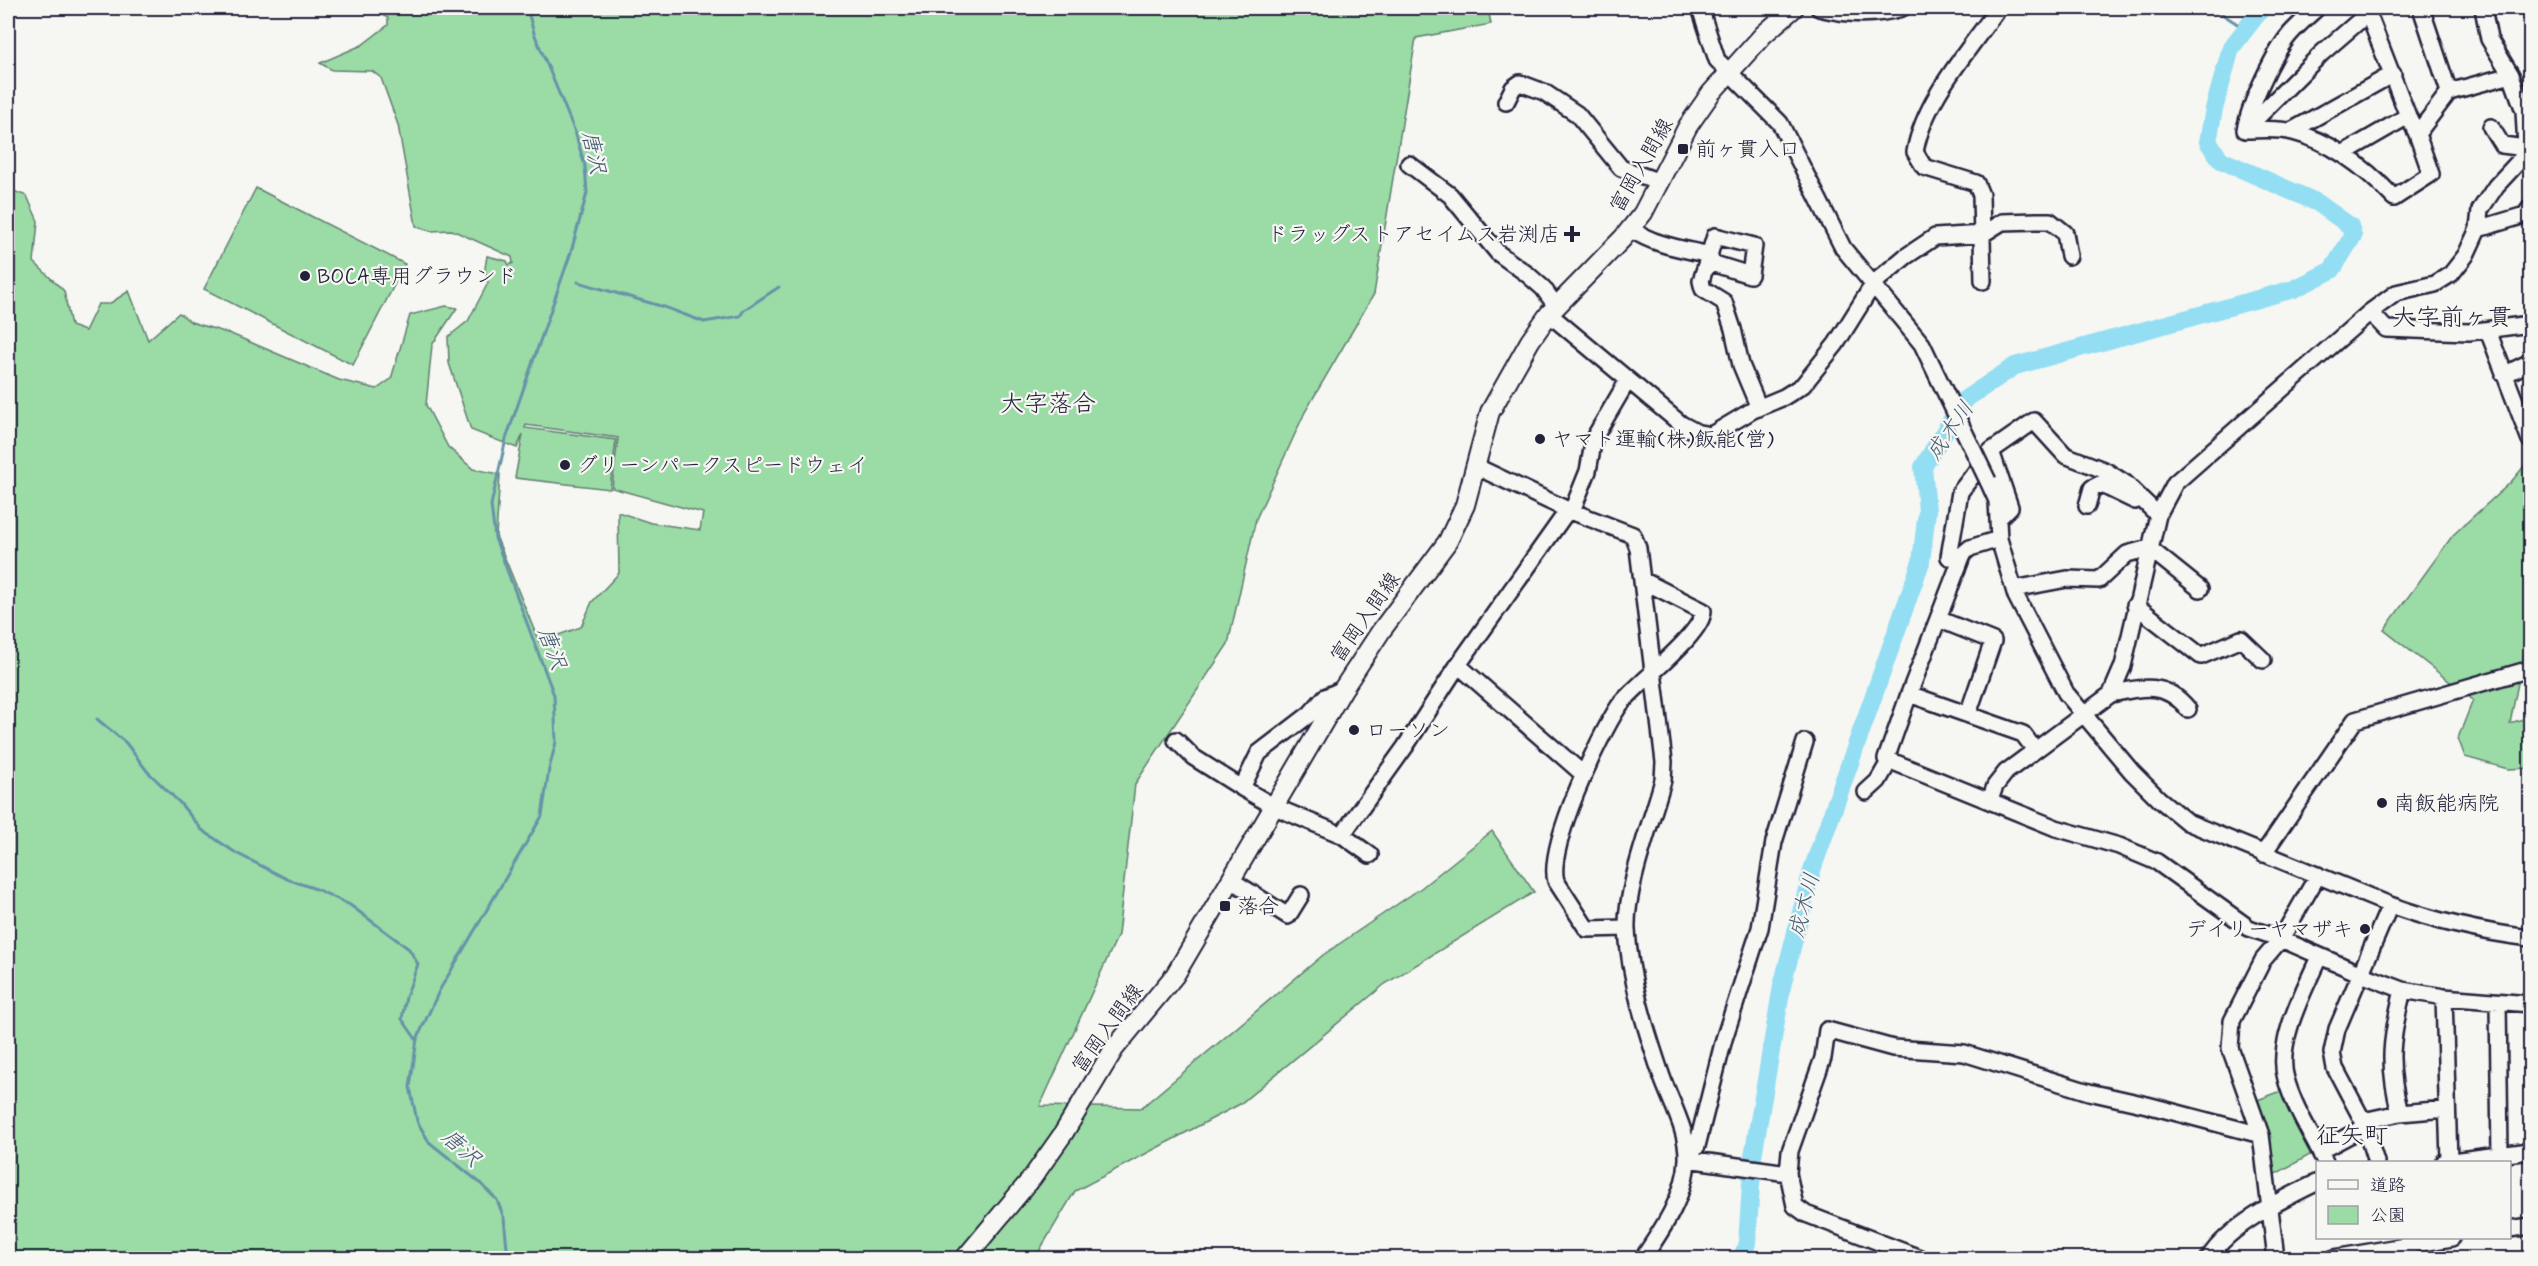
<svg xmlns="http://www.w3.org/2000/svg" width="2538" height="1266" font-family="Mynerve,'Klee One',sans-serif">
	<style>
		.green { fill: #9bdba5; stroke: #5e7e70; stroke-width: 1.5 }
		.lines { fill: none; stroke-linecap: round; stroke-linejoin: round }
		.stream { stroke: #6693a9; stroke-width: 3 }
		.river { stroke: #93def3; stroke-width: 18 }
		.minor-casing { stroke: #22223b; stroke-width: 20 }
		.major-casing { stroke: #22223b; stroke-width: 22 }
		.minor { stroke: #f6f6f2; stroke-width: 15 }
		.major { stroke: #f6f6f2; stroke-width: 18 }
		.minor-bridge-casing { stroke: #22223b; stroke-width: 20; stroke-linecap: butt }
		.minor-bridge { stroke: #f6f6f2; stroke-width: 15 }
		.poi-dot { fill: #22223b; stroke: #f6f6f2; stroke-width: 2 }
		.labels { text-anchor: middle; stroke-width: 4.5; stroke-linejoin: round; paint-order: stroke }
		.poi-label { font-size: 21px; fill: #22223b; stroke: #f6f6f2; text-anchor: start }
		.street-label { font-size: 21px; fill: #22223b; stroke: #f6f6f2 }
		.water-label { font-size: 22px; font-style: italic; fill: #445a72; stroke: #f6f6f2 }
		.quarter-label { font-size: 24px; fill: #22223b; stroke: #f6f6f2 }
	</style>
	<rect width="100%" height="100%" fill="#f6f6f2"/>
	<filter id="ink" filterUnits="userSpaceOnUse"><feTurbulence type="fractalNoise" baseFrequency=".0167" numOctaves="2"/><feDisplacementMap in="SourceGraphic" scale="12" xChannelSelector="R" yChannelSelector="G"/><feConvolveMatrix kernelMatrix="1 2 1 2 8 2 1 2 1" color-interpolation-filters="sRGB"/></filter>
	<g filter="url(#ink)">
		<!-- green -->
		<path class="green" d="M368,8H1488L1491,24L1416,38L1374,294L1305,412L1256,519L1228,644L1135,784L1118,935L1040,1106L1141,1108L1323,955L1421,888L1492,831L1534,892L1385,984L1240,1104L1075,1191L1035,1258H8V189L27,196L38,221L34,262L64,291L71,326L85,331L98,304H109L129,291L148,340L179,313L191,322L231,334L339,380L377,389L391,379L410,315L446,306L457,308L432,345L426,405L448,447L473,469L500,474L496,536L539,642L581,627L592,602L619,573L618,512L651,523L700,530L703,513L612,488L618,438L526,425L525,428L616,440L610,489L515,478L523,434L517,448L471,430L449,363L448,337L468,321L488,283L485,268L487,256L507,261L509,265L513,263L512,257L452,230L431,231L416,226L398,125L381,78L372,71L332,70L320,63L362,45L388,25V18Z
			M256,188L405,264L353,365L204,289Z
			M2530,459V635L2526,643L2510,723L2530,717V768L2508,769L2465,757L2458,738L2473,700L2384,630L2453,535L2511,482Z
			M2287,1089L2317,1151L2272,1176L2252,1102Z"/>
		<g class="lines">
			<!-- stream -->
			<path class="stream" d="M2213,8L2245,29
				M578,282L664,307L704,322L740,316L744,310L779,287
				M97,719L126,743L147,771L180,803L202,830L236,853L287,879L316,889L350,905L409,949L418,964L406,997L402,1019L416,1039
				M508,1258L504,1218L497,1200L479,1182L429,1142L417,1121L410,1087L417,1039L439,991L542,816L549,769L556,742L554,695L495,538L491,505L506,439L571,252L587,193L585,166L575,132L534,33L527,8"/>
			<!-- river -->
			<path class="river" d="M1742,1258L1747,1243L1753,1156L1782,986L1812,870L1921,562L1927,511L1923,467L1964,400L2015,366L2294,289L2332,270L2353,236L2350,226L2318,203L2221,160L2208,142L2214,109L2231,48L2262,8"/>
			<!-- minor casing -->
			<g class="minor-casing">
				<path id="minor" d="M1700,8L1717,60L1780,123L1843,248L1922,344L1933,367
					M1819,8C1847,15 1875,16 1902,8
					M2421,8L2449,92
					M1506,102L1513,88L1520,83L1544,92L1577,114L1621,168L1660,182
					M2491,127L2502,145L2526,148
					M2245,130C2260,130 2278,128 2293,132C2333,142 2366,168 2394,198L2431,174L2417,134L2408,116L2366,8
					M2245,130L2322,53L2374,8
					M2245,130C2250,104 2273,54 2290,34C2298,25 2308,16 2317,8
					M2291,131L2393,74
					M2417,134L2449,92L2511,75
					M2342,154L2408,116
					M1409,164L1450,195L1498,253L1527,274L1543,288L1556,306
					M1631,229C1653,245 1684,249 1710,255
					M2478,229L2525,215L2530,208
					M1708,262L1750,275L1754,246L1715,236L1701,281L1703,289L1724,302L1733,329L1741,365L1759,408
					M1983,281L1981,195L1976,183L1924,167L1915,152C1924,99 1969,51 1998,8
					M2370,312L2386,329L2469,332L2530,324
					M1549,314L1681,424L1698,433L1711,435L1753,410L1784,397L1803,385L1836,344L1874,283L1905,257L1935,237L1983,234L2002,222L2037,221H2050L2065,233L2069,256
					M2488,331L2530,440
					M2504,375L2530,362
					M1475,466L1568,510L1633,535L1638,548L1664,762L1663,780C1652,821 1625,889 1627,930C1630,980 1646,1030 1662,1077C1671,1103 1688,1131 1687,1159C1686,1195 1662,1230 1643,1258
					M1988,481L1997,501L1999,539L2016,596L2066,693L2132,772L2159,799L2187,822L2390,905C2437,922 2481,932 2530,938
					M2087,506L2092,488L2100,484L2135,501
					M1572,511L1588,471L1594,438L1628,380
					M1998,519L2010,507L1991,451L2034,421L2065,455L2106,471L2125,483L2158,515
					M1999,539L1970,548L1963,554L1909,694L1886,759L2056,828L2119,846L2157,862L2249,928L2281,939L2361,974L2403,990L2444,997L2530,1004
					M1949,557L1960,492L1987,457
					M2014,589L2067,579L2099,580L2127,554L2149,548L2200,589
					M2135,605L2201,656L2241,639L2263,660
					M1938,619L1993,641L1968,714
					M1458,665L1583,774
					M1909,694L2023,734L2035,750
					M2111,694C2142,687 2166,681 2188,709
					M1176,740L1193,757L1242,788L1275,807L1342,835L1370,855
					M1242,788L1259,753L1310,714L1325,697L1343,689
					M1866,792L1878,781L1890,760
					M1990,800L1995,786L2006,772L2111,694L2123,666L2158,515L2175,483L2370,312L2396,293L2435,284L2451,274L2466,255L2478,229L2480,210L2496,186L2521,159L2526,148L2524,111L2511,75L2489,39L2483,8
					M1342,835L1405,747L1458,665L1568,510
					M2263,854L2355,720L2530,669
					M1231,880L1288,916L1301,895
					M1627,928L1587,929L1556,881C1546,848 1599,736 1619,706C1635,684 1703,635 1703,611L1642,580
					M2319,957C2305,989 2275,1043 2286,1079C2294,1108 2312,1135 2325,1162
					M2444,997L2449,1161
					M2498,1002L2500,1156
					M2400,1113C2387,1063 2391,1039 2403,990
					M2363,1121L2400,1113L2447,1109
					M2320,1151L2365,1127
					M1687,1159L1697,1146L1724,1039L1760,928L1774,842L1805,742
					M1687,1159L1788,1173L1795,1206L1806,1214L1920,1258
					M2376,1162L2363,1121L2335,1068L2332,1053L2337,1029L2390,905
					M2444,1162L2530,1151
					M1788,1173L1790,1151L1823,1058L1827,1030L1893,1048L1964,1053L2089,1092L2147,1105L2261,1135
					M2510,1229L2530,1226
					M2209,1258C2229,1225 2283,1199 2318,1182
					M2276,1258L2261,1135L2230,1048L2232,1021L2263,960L2281,939L2318,875
					M2334,1258L2452,1238"/>
			</g>
			<!-- major casing -->
			<g class="major-casing">
				<path id="major" d="M965,1258L1032,1178L1063,1134L1114,1049L1175,975L1343,689L1381,631L1448,541L1465,505L1490,412L1530,341L1549,314L1623,238L1643,213L1688,126L1711,93L1764,34L1794,8"/>
			</g>
			<!-- minor -->
			<use href="#minor" class="minor"/>
			<!-- major -->
			<use href="#major" class="major"/>
			<!-- minor-bridge casing -->
			<g class="minor-bridge-casing">
				<path id="minor-bridge" d="M1933,367L1988,481"/>
			</g>
			<!-- minor-bridge -->
			<use href="#minor-bridge" class="minor-bridge"/>
		</g>
	</g>
	<!-- markers -->
	<g class="poi-dot">
		<rect x="1677" y="143" width="12" height="12" rx="3"/>
		<path d="M1569 225h6v6h6v6h-6v6h-6v-6h-6v-6h6z"/>
		<circle cx="305" cy="276" r="6"/>
		<circle cx="1540" cy="439" r="6"/>
		<circle cx="565" cy="465" r="6"/>
		<circle cx="1354" cy="730" r="6"/>
		<circle cx="2382" cy="803" r="6"/>
		<rect x="1219" y="900" width="12" height="12" rx="3"/>
		<circle cx="2365" cy="929" r="6"/>
	</g>
	<g class="labels">
		<!-- poi labels -->
		<g class="poi-label">
			<text x="1695" y="156">前ヶ貫入口</text>
			<text x="1560" y="241" text-anchor="end">ドラッグストアセイムス岩渕店</text>
			<text x="317" y="283">BOCA専用グラウンド</text>
			<text x="1552" y="446">ヤマト運輸(株)飯能(営)</text>
			<text x="577" y="472">グリーンパークスピードウェイ</text>
			<text x="1366" y="737">ローソン</text>
			<text x="2394" y="810">南飯能病院</text>
			<text x="1237" y="913">落合</text>
			<text x="2353" y="936" text-anchor="end">デイリーヤマザキ</text>
		</g>
		<!-- street labels -->
		<g class="street-label">
			<text transform="translate(1641 165) rotate(-60)" y="7">富岡入間線</text>
			<text transform="translate(1365 617) rotate(-55)" y="7">富岡入間線</text>
			<text transform="translate(1107 1028) rotate(-54)" y="7">富岡入間線</text>
		</g>
		<!-- water labels -->
		<g class="water-label">
			<text transform="translate(595 152) rotate(78)" y="8">唐沢</text>
			<text transform="translate(1949 430) rotate(-55)" y="8">成木川</text>
			<text transform="translate(553 648) rotate(69)" y="8">唐沢</text>
			<text transform="translate(1803 905) rotate(-75)" y="8">成木川</text>
			<text transform="translate(462 1147) rotate(42)" y="8">唐沢</text>
		</g>
		<!-- quarter labels -->
		<g class="quarter-label">
			<text x="2452" y="325">大字前ヶ貫</text>
			<text x="1048" y="411">大字落合</text>
			<text x="2352" y="1143">征矢町</text>
		</g>
	</g>
	<!-- margin -->
	<rect width="2538" height="1266" fill="none" stroke="#f6f6f2" stroke-width="30"/>
	<rect x="15" y="15" width="2508" height="1236" fill="none" stroke="#22223b" stroke-width="2" filter="url(#ink)"/>
	<!-- legend -->
	<rect x="2316" y="1161" width="195" height="78" fill="#f6f6f2" stroke="#a1a1a9" stroke-width="1.5"/>
	<rect x="2328" y="1180" width="30" height="9" fill="#f6f6f2" stroke="#a1a1a9" stroke-width="1.5"/>
	<text x="2370" y="1191" font-size="18" fill="#22223b">道路</text>
	<rect x="2328" y="1206" width="30" height="18" fill="#9bdba5" stroke="#a1a1a9" stroke-width="1.5"/>
	<text x="2370" y="1221" font-size="18" fill="#22223b">公園</text>
</svg>
